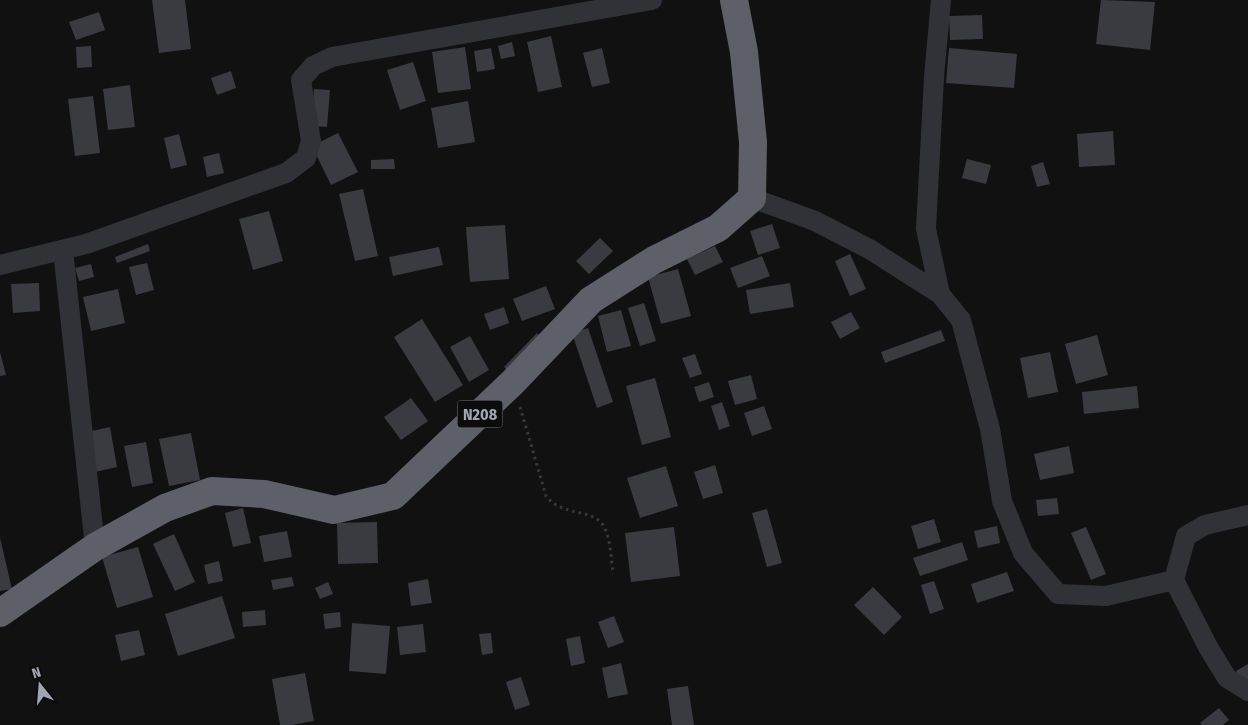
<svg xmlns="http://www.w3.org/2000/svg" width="1248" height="725" font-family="'Fira Sans Condensed',sans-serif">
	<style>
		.building { fill: #3a3b40 }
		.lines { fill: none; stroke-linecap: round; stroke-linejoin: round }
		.path { stroke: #37393e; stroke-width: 3; stroke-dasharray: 2.5 4; stroke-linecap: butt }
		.minor { stroke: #313237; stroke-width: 20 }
		.highway { stroke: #5d5f69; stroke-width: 28 }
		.labels { text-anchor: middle; stroke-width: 4; stroke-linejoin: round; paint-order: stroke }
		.shield { fill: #0c0c0d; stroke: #747782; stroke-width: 1 }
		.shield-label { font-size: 16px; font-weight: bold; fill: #a1a5b4 }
	</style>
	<rect width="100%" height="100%" fill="#111112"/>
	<!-- building -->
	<path class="building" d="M152,0H185L191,49L159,53Z
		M1101,0L1155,2L1150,50L1096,44Z
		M99,12L105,30L76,40L69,22Z
		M982,15L983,39L950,40L949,16Z
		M551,36L562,87L538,92L527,42Z
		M512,42L515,56L501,59L498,46Z
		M91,46L92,67L77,68L76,47Z
		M465,47L471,89L438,93L432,52Z
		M491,48L495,69L477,72L474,51Z
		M602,48L610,83L592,87L583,53Z
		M949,48L1017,54L1014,88L946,83Z
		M413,62L426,101L400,110L387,70Z
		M231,71L236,88L217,95L211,78Z
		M130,85L135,127L108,130L103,89Z
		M314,89L330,90L327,127L312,126Z
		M93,96L100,153L75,156L68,99Z
		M468,101L475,142L438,148L431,108Z
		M1113,131L1115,165L1079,167L1077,134Z
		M338,133L358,172L331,185L312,146Z
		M179,134L187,165L171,169L164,138Z
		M219,153L224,173L207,177L203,157Z
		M394,159L395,169H371V160Z
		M967,159L991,165L986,184L962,178Z
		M1043,162L1050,184L1037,187L1031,166Z
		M363,189L378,256L355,261L339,194Z
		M269,211L283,261L253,270L239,219Z
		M772,224L780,248L758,255L750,231Z
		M505,225L509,279L470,282L466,227Z
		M600,238L613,251L589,274L576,261Z
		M148,244L150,251L117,263L115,257Z
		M715,246L723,262L695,275L687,259Z
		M439,247L443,265L393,276L389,257Z
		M850,254L866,289L850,296L835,261Z
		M762,256L770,276L738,288L730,268Z
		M147,263L154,290L136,295L129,267Z
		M91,264L94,277L79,281L75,268Z
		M678,269L691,316L661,324L648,277Z
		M39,283L40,311L13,313L11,284Z
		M790,283L794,307L750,314L746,290Z
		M546,286L555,309L522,321L513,299Z
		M118,289L125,323L91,331L83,297Z
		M644,303L656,341L640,346L628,308Z
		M504,307L509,323L490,330L484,314Z
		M621,310L631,346L607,352L598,316Z
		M851,312L860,328L840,339L831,322Z
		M422,319L463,385L435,402L394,337Z
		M588,328L613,402L597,408L572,333Z
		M941,330L945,341L885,363L881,352Z
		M537,333L542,338L509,371L504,367Z
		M1097,335L1108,375L1076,384L1065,344Z
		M470,336L489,370L469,382L450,347Z
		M0,352L6,375L0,376Z
		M1050,352L1058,392L1028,398L1020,358Z
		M695,354L702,374L690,378L682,358Z
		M751,375L757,399L735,405L728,381Z
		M655,378L671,437L642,445L626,386Z
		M709,382L714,397L699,402L694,387Z
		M1137,386L1139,408L1084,414L1082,392Z
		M411,398L428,421L401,440L384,417Z
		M722,402L730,426L719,430L711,406Z
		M764,406L772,429L752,436L744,413Z
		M110,427L117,467L95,472L87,432Z
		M191,433L200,480L169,486L159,439Z
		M146,442L153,483L132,487L124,446Z
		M1069,446L1074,473L1040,480L1034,454Z
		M715,465L723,493L703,499L694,472Z
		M666,466L678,506L640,518L627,478Z
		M1057,498L1059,514L1038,516L1036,500Z
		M243,508L251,543L233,547L225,513Z
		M767,509L782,563L767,567L752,513Z
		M934,519L941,542L918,549L911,526Z
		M377,522L378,563L338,564L337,523Z
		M997,526L1000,543L978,548L974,531Z
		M674,527L680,576L631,582L625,533Z
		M1086,527L1106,574L1091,580L1071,533Z
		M287,531L292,557L264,562L259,536Z
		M174,534L195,582L175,591L153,544Z
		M0,538L12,589L0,591Z
		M962,542L968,560L920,576L913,558Z
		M138,547L153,597L117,608L102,557Z
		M219,561L223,581L208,584L204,565Z
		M1007,572L1014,591L977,603L971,584Z
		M292,577L294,586L273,590L271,580Z
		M428,579L432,603L411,606L408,583Z
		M934,581L944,609L930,614L921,585Z
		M328,582L333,594L320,599L315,588Z
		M873,587L902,617L884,635L854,605Z
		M222,596L235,638L178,656L165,614Z
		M265,610L266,625L243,627L242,612Z
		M340,612L341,627L325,629L323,614Z
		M614,616L624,642L608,648L598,622Z
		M352,623L390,626L386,674L349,671Z
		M423,624L426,652L400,655L397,627Z
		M139,630L145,655L121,661L115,635Z
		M491,633L493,653L482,655L479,634Z
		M580,636L585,663L571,666L566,639Z
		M621,663L628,694L608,698L602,668Z
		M1248,664V686L1245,687L1236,671Z
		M305,673L314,721L292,725H280L272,679Z
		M521,677L530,705L515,710L506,682Z
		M688,686L694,725H672L667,689Z
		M1219,708L1229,720L1223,725H1202L1200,723Z"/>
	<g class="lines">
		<!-- path -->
		<path class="path" d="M520,407L546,496C561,516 593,509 603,525C611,539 611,558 613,574"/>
		<!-- minor -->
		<path class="minor" d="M752,198L815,221L871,250L940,294L961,320L990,429L1002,501L1023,553L1058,594L1106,596L1174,580L1208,647L1227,678L1248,691
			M63,250L95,547
			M0,265L86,244L286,173L306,158L311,141L301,80L313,66L332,57L652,0
			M940,294L926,229L934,77L941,0
			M1174,580L1186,536L1205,525L1248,515"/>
		<!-- highway -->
		<path class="highway" d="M0,613L95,547L165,508L212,491L264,494L334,510L393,496L512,383L591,300L654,260L718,228L752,198L753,142L744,52L734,0"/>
	</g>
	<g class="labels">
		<!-- shield labels -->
		<rect class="shield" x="457.5" y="400.5" width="45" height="27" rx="4"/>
		<g class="shield-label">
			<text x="480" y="420">N208</text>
		</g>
	</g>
	<!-- north arrow -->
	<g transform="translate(40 685) rotate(343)" stroke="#0c0c0d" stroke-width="4" paint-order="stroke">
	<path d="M0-4L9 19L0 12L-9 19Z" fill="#a1a5b4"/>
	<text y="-8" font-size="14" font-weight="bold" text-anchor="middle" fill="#a1a5b4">N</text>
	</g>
</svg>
